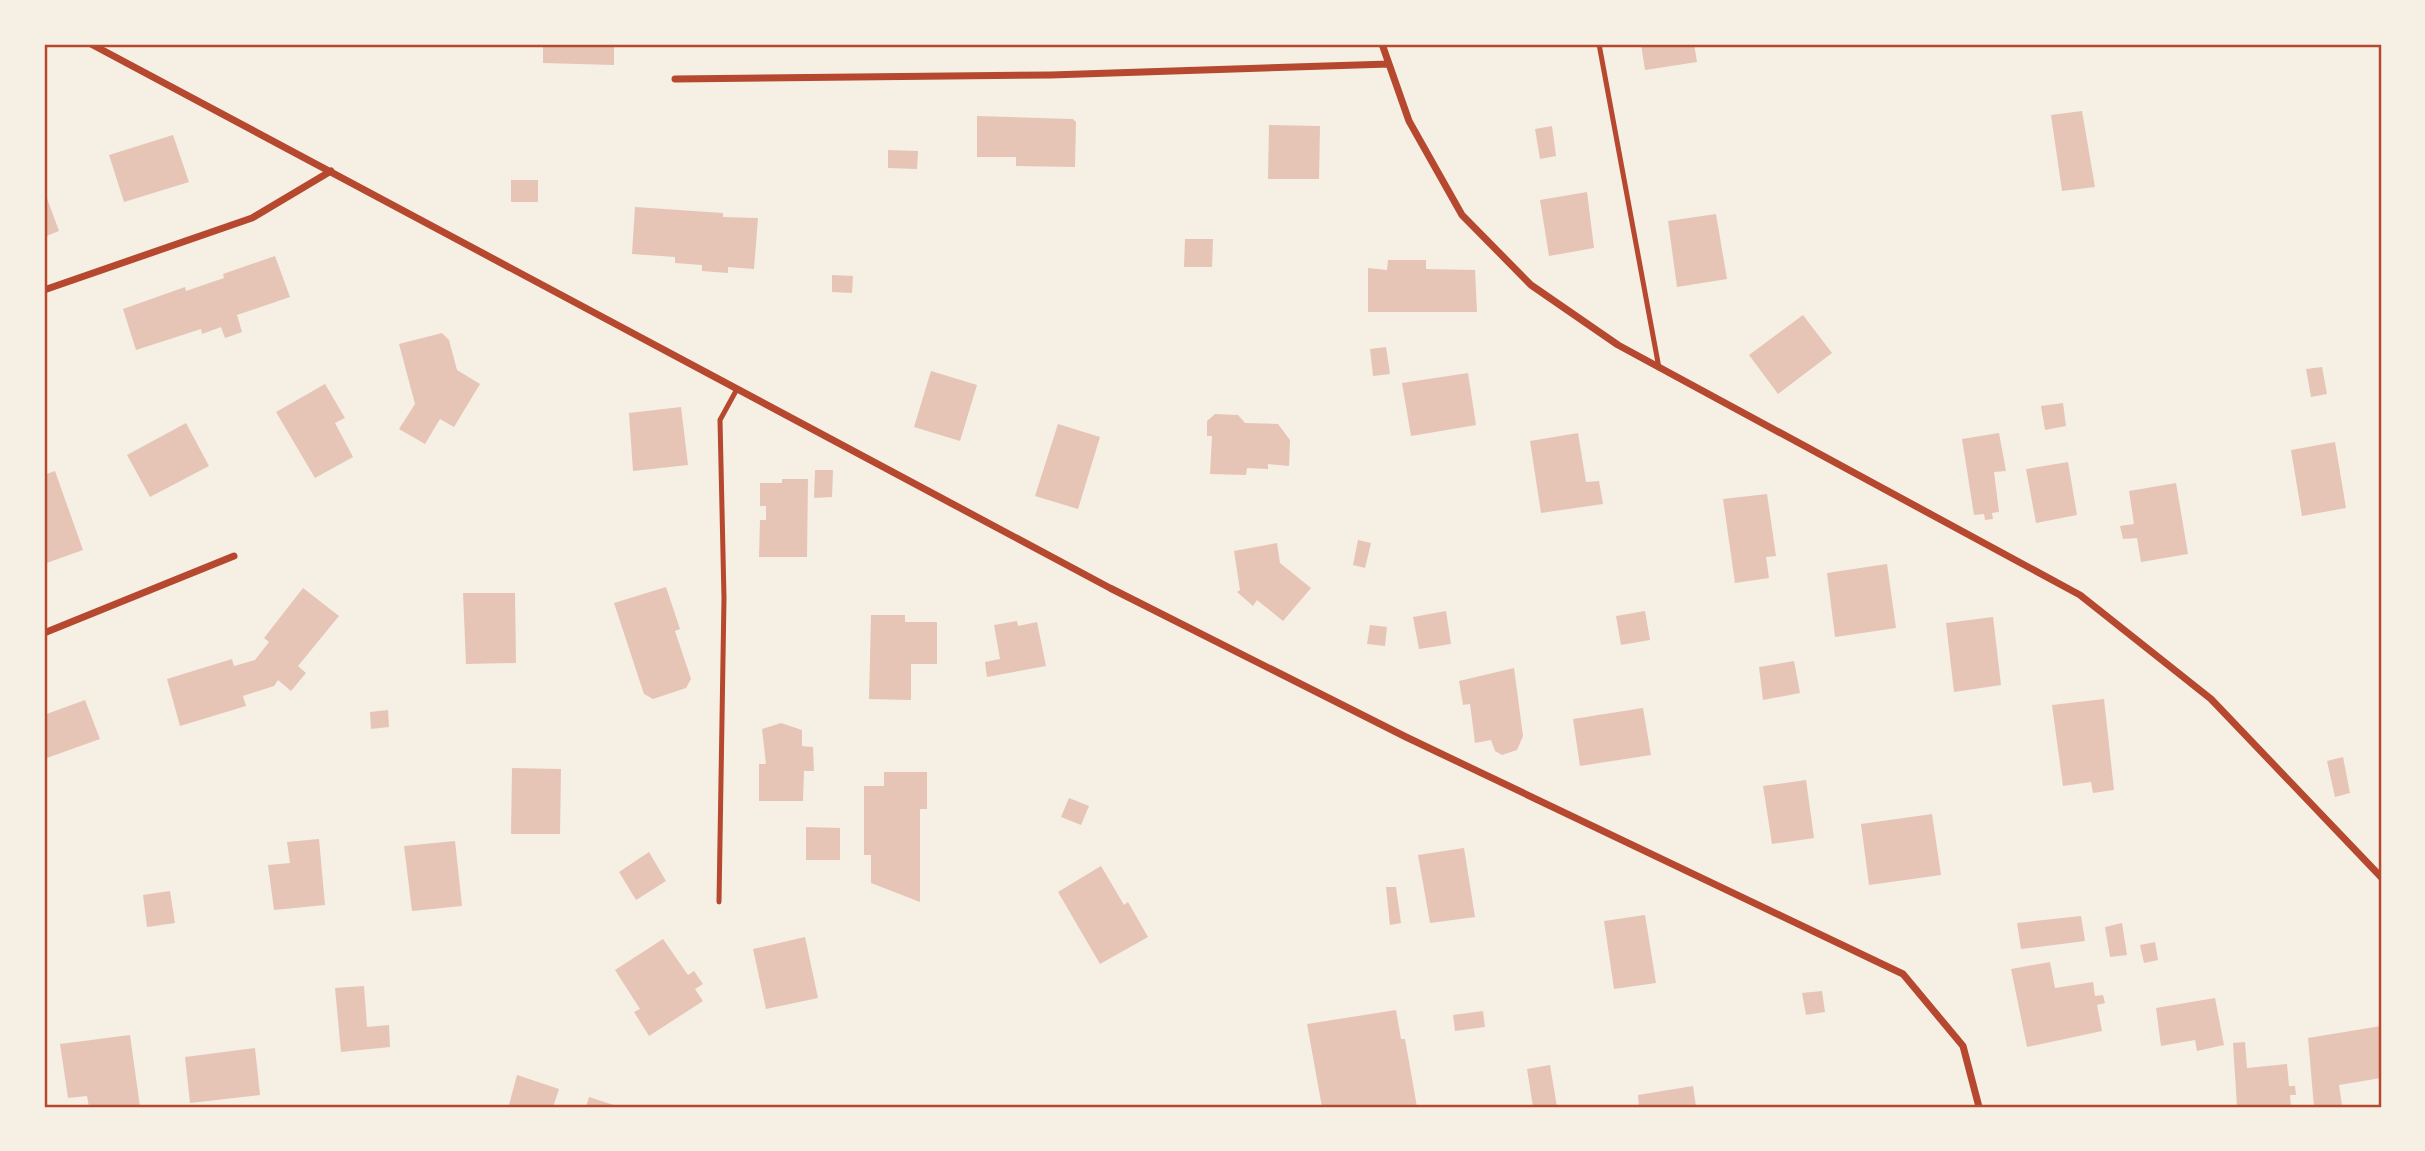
<svg xmlns="http://www.w3.org/2000/svg" width="2425" height="1151" font-family="'Source Sans 3',sans-serif">
	<style>
		.building { fill: #e6c5b7 }
		.lines { fill: none; stroke-linecap: round; stroke-linejoin: round }
		.service { stroke: #b5482f; stroke-width: 5 }
		.minor { stroke: #b5482f; stroke-width: 7 }
		.neatline { fill: none; stroke: #b5482f; stroke-width: 2.5 }
	</style>
	<rect width="100%" height="100%" fill="#f6efe4"/>
	<!-- building -->
	<path class="building" d="M543,44H614V65L543,63Z
		M1641,44H1694L1697,62L1645,70Z
		M2082,111L2095,187L2062,191L2051,115Z
		M977,116L1073,119L1076,122L1075,167L1016,166V157H977Z
		M1269,125L1320,126L1319,179H1268Z
		M1552,126L1556,156L1540,159L1535,129Z
		M173,135L189,182L124,202L109,155Z
		M888,150L918,151L917,169L888,168Z
		M511,180H538V202H511Z
		M44,190L59,231L44,237Z
		M1587,192L1594,248L1549,256L1540,200Z
		M635,207L723,213V217L758,218L754,269L728,267V273L702,271V265L675,263V257L632,254Z
		M1716,214L1727,279L1677,287L1668,221Z
		M1185,239H1213L1212,267H1184Z
		M275,256L290,297L237,315L242,332L225,338L221,327L202,334L201,329L136,350L123,309L185,287L186,291L224,278L223,274Z
		M1388,260H1426V269L1475,270L1477,312H1368V268L1387,270Z
		M832,275L853,276L852,293L832,292Z
		M1803,315L1832,353L1778,394L1749,355Z
		M442,333L449,340L457,370L480,384L454,427L440,419L425,444L399,429L415,404L399,344Z
		M1386,347L1390,374L1373,376L1370,349Z
		M2322,367L2327,394L2311,397L2306,369Z
		M931,371L977,385L960,441L914,427Z
		M1468,373L1476,425L1411,436L1402,383Z
		M325,384L345,418L335,423L353,457L315,478L276,412Z
		M2063,403L2066,426L2045,430L2041,406Z
		M681,407L688,465L633,471L629,413Z
		M1215,414L1238,415L1245,423L1278,424L1290,440L1289,466L1268,464V469L1247,468L1246,475L1210,474L1212,436H1207V421Z
		M186,423L209,466L150,497L127,455Z
		M1058,424L1100,437L1078,509L1035,496Z
		M1578,433L1586,482L1599,481L1603,504L1541,513L1530,441Z
		M1999,433L2006,471L1994,472L1999,512L1992,513L1993,519L1985,520L1984,514L1974,515L1962,439Z
		M2335,442L2346,508L2302,516L2291,450Z
		M2068,462L2077,515L2036,523L2026,469Z
		M815,470H833L832,497L814,498Z
		M55,471L83,550L44,564V475Z
		M782,479H808L807,557H759L760,520H766V506H760V483H782Z
		M2176,483L2188,554L2141,562L2137,538L2123,539L2120,526L2134,524L2129,491Z
		M1767,494L1776,556L1766,557L1769,578L1735,583L1723,499Z
		M1358,540L1371,543L1365,568L1353,565Z
		M1277,543L1280,563L1311,588L1283,621L1257,600L1253,606L1237,592L1240,590L1234,551Z
		M1887,564L1896,628L1835,637L1827,573Z
		M666,587L680,629L675,631L691,679L686,688L653,699L644,694L614,603Z
		M303,588L339,616L298,666L306,673L291,691L278,680L274,686L243,696L246,706L180,726L167,679L232,659L234,666L255,660L269,642L264,638Z
		M463,593H515L516,663L466,664Z
		M1446,611L1451,644L1419,649L1413,617Z
		M1645,611L1650,640L1621,645L1616,616Z
		M871,615H905V622H937V664H911V700L869,699Z
		M1993,617L2001,685L1954,692L1946,623Z
		M1017,621L1018,626L1037,622L1046,666L987,677L985,662L1000,659L994,625Z
		M1370,625L1387,627L1385,646L1367,644Z
		M1794,661L1800,693L1763,700L1759,667Z
		M1514,668L1523,736L1517,750L1502,755L1495,751L1491,740L1475,743L1470,704L1463,705L1459,681Z
		M2104,699L2114,790L2093,793L2091,782L2063,786L2052,705Z
		M85,700L100,739L44,759V715Z
		M1643,708L1651,755L1580,766L1573,719Z
		M388,710L389,727L371,729L370,712Z
		M781,723L802,730V746L813,747L814,771H804L803,801H759V764H766L762,729Z
		M2343,757L2350,793L2335,797L2327,761Z
		M512,768L561,769L560,834H511Z
		M884,772H927V809H920V902L871,883V855H864V786H884Z
		M1806,780L1814,838L1772,844L1763,786Z
		M1069,798L1089,806L1081,825L1061,817Z
		M1932,814L1941,875L1869,885L1861,824Z
		M806,827L840,828V860H806Z
		M319,839L325,905L274,910L268,865L290,863L287,842Z
		M455,841L462,906L412,911L404,846Z
		M1464,848L1475,917L1430,923L1418,855Z
		M649,852L666,881L636,900L619,872Z
		M1101,866L1124,905L1128,902L1148,937L1100,964L1058,892Z
		M1386,887H1396L1401,923L1390,925Z
		M170,891L175,923L147,927L143,895Z
		M1645,915L1656,983L1614,989L1604,921Z
		M2081,916L2085,941L2021,949L2017,923Z
		M2122,923L2127,955L2110,957L2105,927Z
		M805,937L818,998L766,1009L753,949Z
		M663,939L688,975L694,971L703,984L695,989L703,1001L649,1036L634,1012L640,1009L615,970Z
		M2155,942L2158,960L2144,963L2140,945Z
		M2050,962L2055,988L2093,982L2095,996L2103,995L2105,1003L2097,1005L2102,1031L2027,1047L2011,969Z
		M364,986L367,1027L389,1025L390,1047L341,1052L335,988Z
		M1822,991L1825,1012L1806,1015L1802,993Z
		M2215,998L2224,1045L2197,1051L2195,1040L2161,1046L2156,1008Z
		M1396,1010L1401,1039H1405L1417,1107H1322L1307,1024Z
		M1483,1011L1485,1027L1455,1031L1453,1015Z
		M2381,1026V1078L2339,1085L2342,1105L2314,1107L2308,1038Z
		M130,1035L140,1107H89L87,1096L68,1098L60,1044Z
		M2245,1042L2247,1068L2287,1064L2289,1086H2295L2296,1095H2290L2291,1107H2237L2233,1043Z
		M255,1048L260,1095L190,1103L185,1057Z
		M1550,1065L1557,1107H1533L1527,1069Z
		M517,1075L559,1089L553,1107L509,1105Z
		M1693,1086L1696,1107H1639L1638,1095Z
		M589,1097L620,1107H586Z"/>
	<g class="lines">
		<!-- service -->
		<path class="service" d="M1599,44L1659,368
			M719,902L724,598L720,420L737,389"/>
		<!-- minor -->
		<path class="minor" d="M91,44L1110,588L1406,737L1903,974L1963,1046L1979,1107
			M1382,44L1409,121L1462,215L1531,285L1618,345L2080,595L2211,699L2381,877
			M675,79L1051,75L1389,64
			M44,290L252,218L331,171
			M44,633L234,556"/>
	</g>
	<!-- border -->
	<rect width="2425" height="1151" fill="none" stroke="#f6efe4" stroke-width="91"/>
	<rect x="46" y="46" width="2334" height="1060" class="neatline"/>
</svg>
